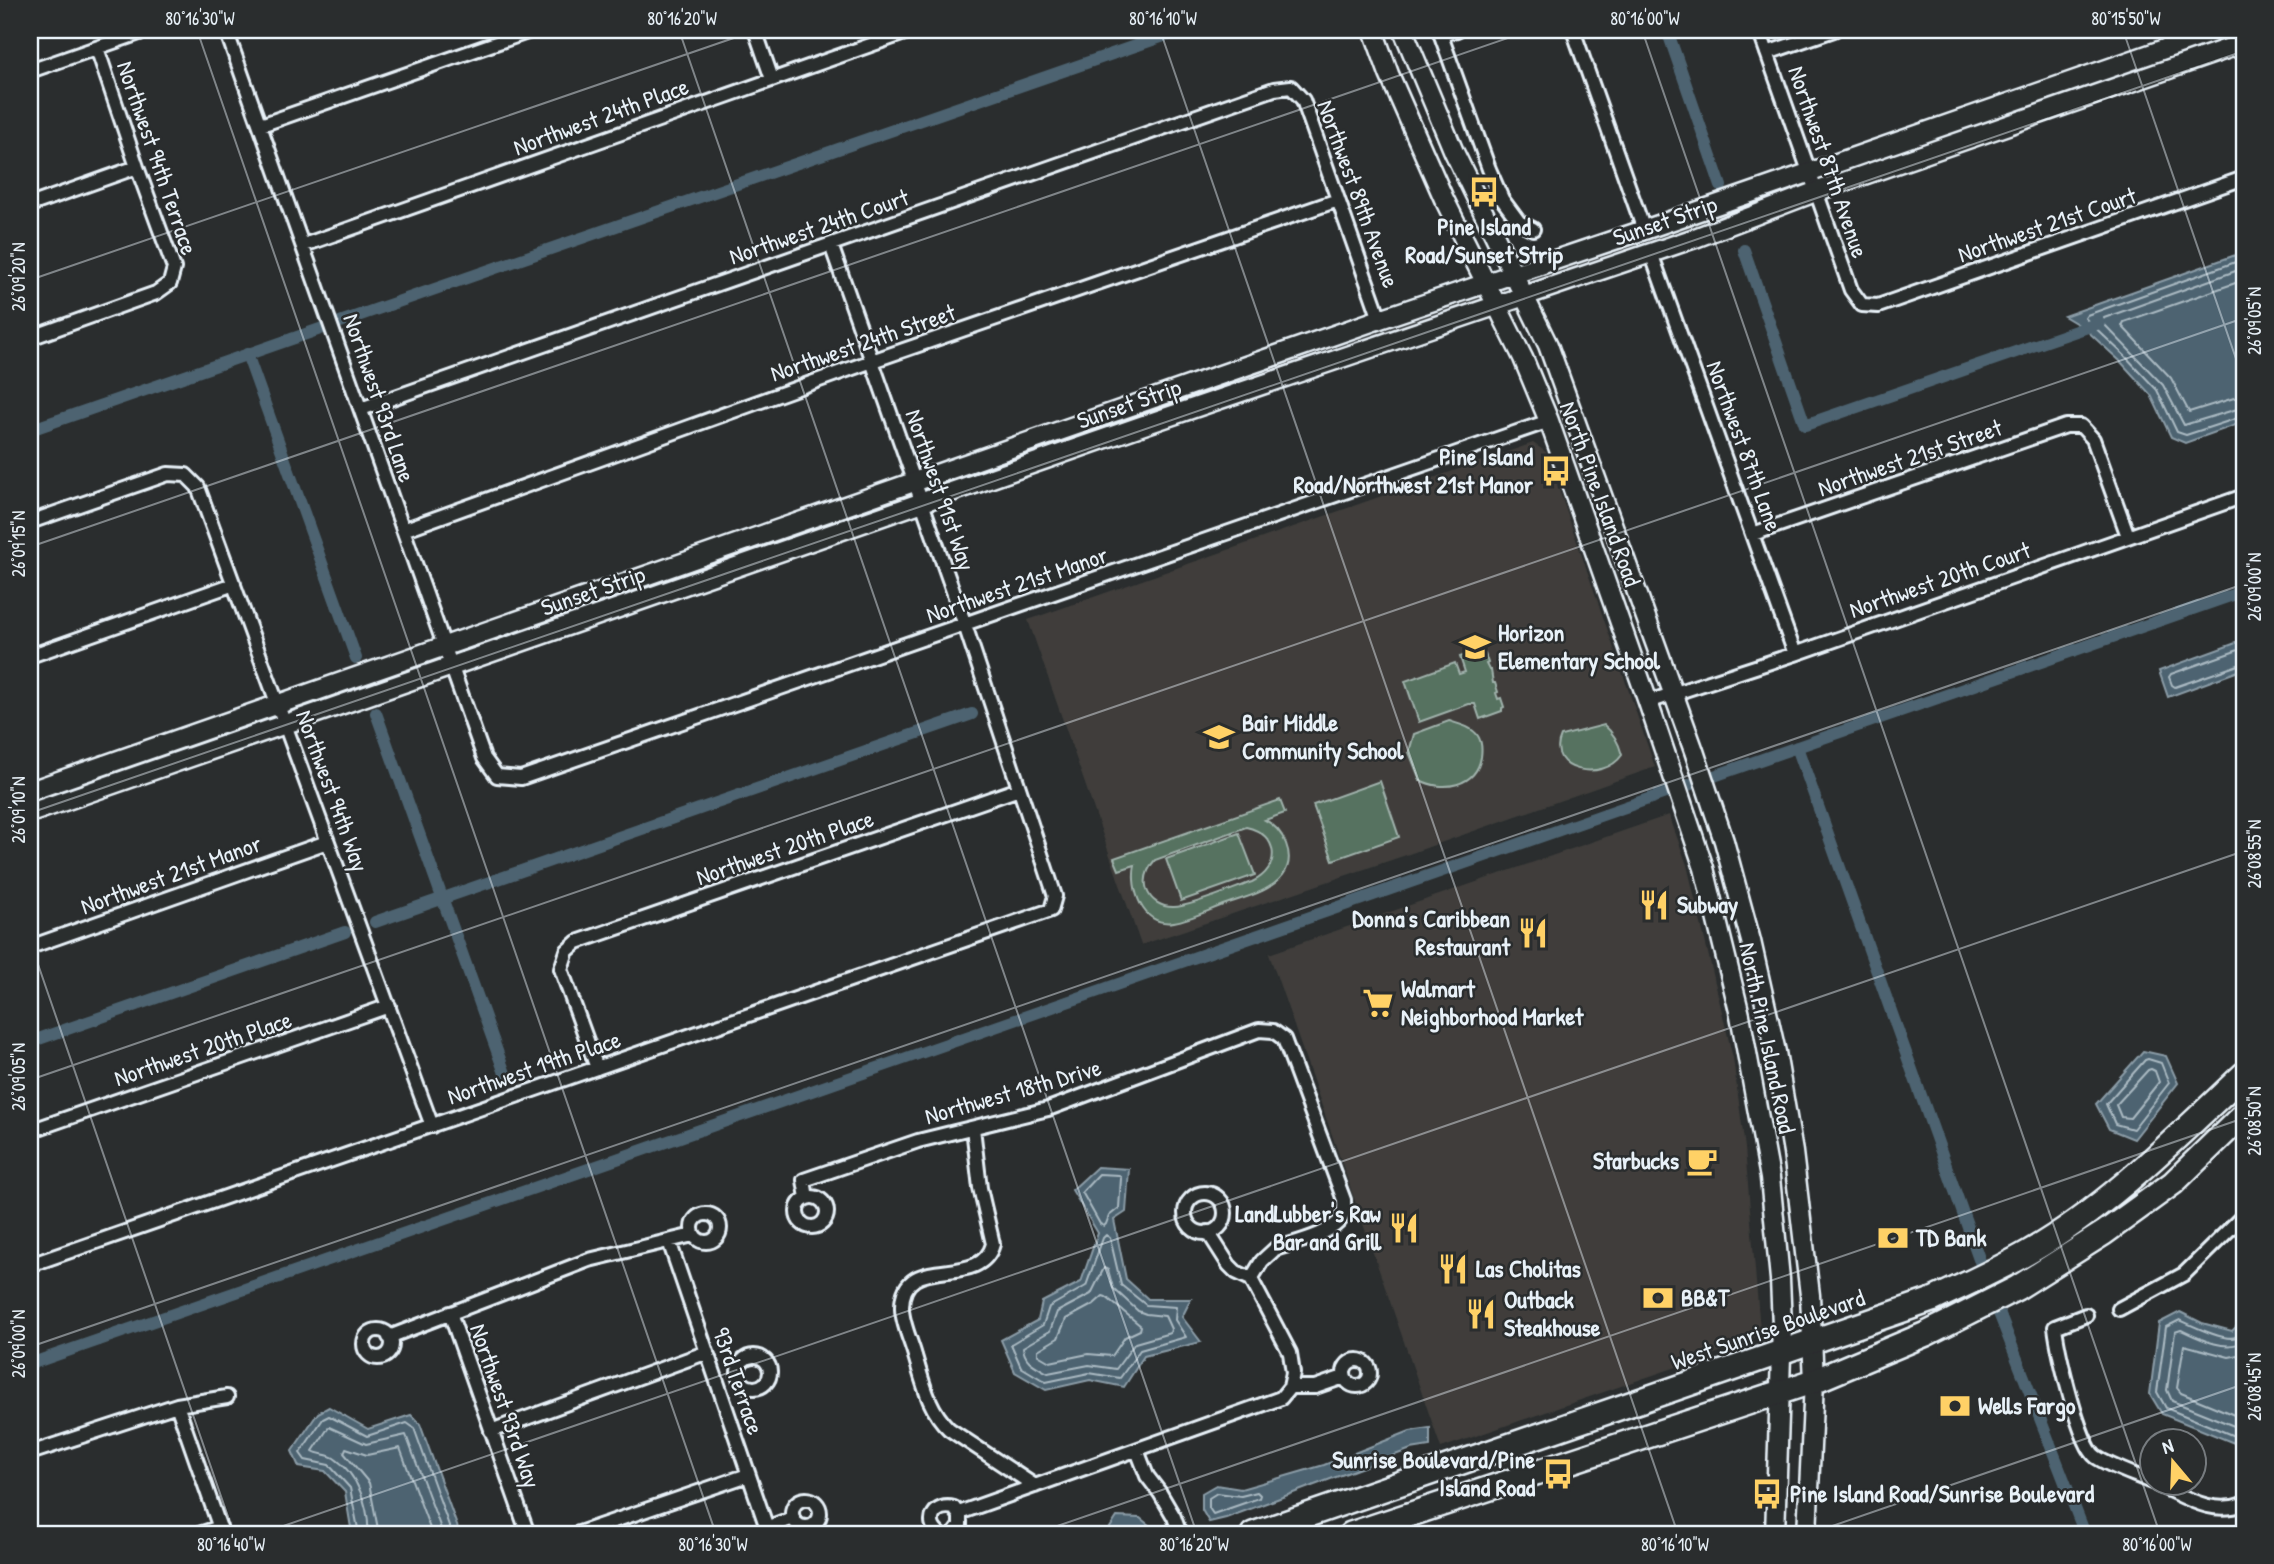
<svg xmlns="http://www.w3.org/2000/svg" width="2274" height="1564" font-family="'Patrick Hand',sans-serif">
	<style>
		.built { fill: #3f3e3b }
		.green { fill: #577260; stroke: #a0b2ac; stroke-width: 2; fill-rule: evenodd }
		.water { fill: #4d6471; stroke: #8b9ca7; stroke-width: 2 }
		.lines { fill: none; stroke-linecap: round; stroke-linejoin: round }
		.shore { stroke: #aab9c2; stroke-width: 2 }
		.canal { stroke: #4d6471; stroke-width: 12 }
		.street-casing { stroke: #e8f1f8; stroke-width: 18 }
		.secondary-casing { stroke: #e8f1f8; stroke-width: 23 }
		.highway-casing { stroke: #e8f1f8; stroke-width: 28 }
		.street { stroke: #2a2d2e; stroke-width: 12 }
		.secondary { stroke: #2a2d2e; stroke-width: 18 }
		.highway { stroke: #2a2d2e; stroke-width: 23 }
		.ticks { fill: none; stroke: #e8f1f8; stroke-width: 2; stroke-opacity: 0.45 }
		.labels { text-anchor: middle; stroke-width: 5; stroke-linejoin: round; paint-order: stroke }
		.street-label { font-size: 24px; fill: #e8f1f8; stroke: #2a2d2e }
		.poi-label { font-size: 24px; font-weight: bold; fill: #e8f1f8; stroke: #2a2d2e; text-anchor: start }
		.neatline { fill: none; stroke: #e8f1f8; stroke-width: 2.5 }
		.ticks-label { font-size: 18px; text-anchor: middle; fill: #e8f1f8 }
	</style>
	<rect width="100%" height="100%" fill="#2a2d2e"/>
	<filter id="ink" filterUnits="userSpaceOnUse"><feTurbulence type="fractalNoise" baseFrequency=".0143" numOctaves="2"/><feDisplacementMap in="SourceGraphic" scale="14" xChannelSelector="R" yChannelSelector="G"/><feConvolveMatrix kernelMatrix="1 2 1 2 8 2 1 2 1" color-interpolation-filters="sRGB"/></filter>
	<g filter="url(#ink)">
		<!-- built -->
		<path class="built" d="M1533,443L1546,452L1655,767L1409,854L1141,945L1028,620Z
			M1669,815L1687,865L1733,1058L1745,1148L1760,1330L1752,1341L1441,1448L1269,954Z"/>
		<!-- green -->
		<path class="green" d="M1480,651L1485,654L1488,663L1486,664L1489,670H1491L1493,683H1495L1498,692L1496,693L1498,699L1501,698L1504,707L1502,708V711L1480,719L1475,704H1469L1419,722L1405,681L1455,663L1459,674L1465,672L1460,657Z
			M1449,721C1459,724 1472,727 1478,736C1482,742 1482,750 1481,757C1476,787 1442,792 1420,780L1409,752L1414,734Z
			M1604,725C1614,733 1619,743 1622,755C1603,783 1545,771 1561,736Z
			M1380,781L1399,837L1333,860L1313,805Z
			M1280,800L1285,813L1265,820C1283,829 1297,856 1283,875C1270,892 1245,897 1226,904C1209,910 1191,919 1174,922C1142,927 1130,889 1135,865L1119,870L1114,858ZM1246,827C1279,834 1282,868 1252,882C1235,888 1188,908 1173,907C1161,907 1151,901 1147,890C1143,878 1148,868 1155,860Z
			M1239,833L1255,875L1181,901L1166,859Z"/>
		<!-- water -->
		<path class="water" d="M2244,252V422L2185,443L2171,437L2151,395L2120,361L2084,328L2064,316Z
			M2244,640V669L2168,697L2159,671Z
			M2143,1051L2166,1056L2178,1083L2134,1139L2109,1129L2096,1104Z
			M1097,1167L1129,1169L1126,1212L1114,1220L1126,1279L1148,1299H1191L1182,1317L1201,1342L1144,1356L1124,1387L1090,1380L1046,1390L1015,1372L1001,1340L1038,1320L1042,1302L1081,1282L1098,1233L1072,1190Z
			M2180,1312L2202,1323L2232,1331L2244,1319V1447L2162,1414L2150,1394L2159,1323Z
			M329,1407L368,1429L411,1415L420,1424L460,1534H352L345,1492L325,1471L299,1467L292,1451L318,1413Z
			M1430,1428V1446L1411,1449L1226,1518L1209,1522L1202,1510V1493L1216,1485L1241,1489L1324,1465L1410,1431Z
			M1117,1517L1140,1518L1150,1526L1149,1534H1106Z"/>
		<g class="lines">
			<!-- shore -->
			<path class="shore" d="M2244,259L2087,315L2085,318L2125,356L2157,390L2177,432L2186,435L2244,416
				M2244,268L2104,318L2102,322L2163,385L2184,425L2244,407
				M2244,280L2124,322L2122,326L2171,378L2189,412L2234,398L2244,397
				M2244,648L2171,674L2169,677L2172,685L2175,687L2244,663
				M2148,1059L2161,1063L2169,1083L2133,1129L2115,1124L2106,1104L2145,1060Z
				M2151,1069L2155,1071L2159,1082L2130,1118L2121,1117L2116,1105L2148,1070Z
				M1099,1174L1119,1175L1121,1178L1119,1208L1109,1216L1106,1224L1104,1226L1100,1224L1082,1192Z
				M1106,1235L1110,1238L1121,1285L1146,1305L1176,1307L1175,1320L1186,1337L1140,1350L1120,1378L1089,1373L1046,1382L1021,1367L1011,1344L1043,1325L1049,1307L1086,1286L1103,1238Z
				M1104,1268L1108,1270L1113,1288L1138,1311L1146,1314L1165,1316L1171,1329L1170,1333L1135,1343L1116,1369L1089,1365L1048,1373C1036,1366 1024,1362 1023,1347L1050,1331L1057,1312L1091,1294Z
				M1103,1296L1106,1297L1141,1326L1140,1330L1125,1337L1112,1356L1088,1354L1050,1362L1038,1355V1350L1058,1338L1066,1319L1094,1304Z
				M2244,1329C2243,1330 2237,1336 2236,1337C2225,1342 2191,1325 2180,1320L2166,1327L2157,1392L2166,1408L2244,1440
				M2244,1341C2227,1353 2198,1338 2181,1330L2175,1332L2167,1390L2172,1401L2244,1430
				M2244,1354L2229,1357L2184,1345L2177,1388L2181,1393L2244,1419
				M1257,1492L1260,1495L1259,1498L1213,1514L1209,1508V1498L1217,1493L1241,1496Z
				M359,1534L350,1488L329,1465L305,1460L300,1453L323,1419L329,1416L367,1436L407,1423L414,1428L452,1534
				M368,1534C370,1508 357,1473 334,1458C328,1454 319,1455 313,1451L329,1427L366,1444L406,1435L443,1534
				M379,1534L369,1483L344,1453L346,1448L367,1455L400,1448L432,1534"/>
			<!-- canal -->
			<path class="canal" d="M1667,30L1721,186
				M1744,250L1805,425L2099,323
				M340,322L1181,30
				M247,354L356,658
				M30,430L323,328
				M376,713L507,1079
				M1797,747L1981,1264
				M375,922L972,714
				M30,1042L345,932
				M1999,1313L2085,1534
				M30,1364L2244,591
				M2224,1534L2244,1527"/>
			<!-- street casing -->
			<g class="street-casing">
				<path id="street" d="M226,30L484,758L497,776L521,778L1549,421
					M755,30L772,79
					M1439,30L1489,169L1502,199L1519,222L1533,229
					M1573,30L1644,230
					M1759,30L1851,290L1862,305L1878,306L2244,178
					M1441,35L1457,30
					M1767,53L1834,30
					M30,71L148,30
					M261,125L533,30
					M30,205L137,167
					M304,245L913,30
					M1651,253L1795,654
					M30,338L156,293L170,283L174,268L137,167L97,48
					M361,409L1274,89L1291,87L1303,100L1380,319
					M30,522L168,474L186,475L198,487L432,1126
					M403,530L872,361L1338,200
					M1753,534L2066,426H2081L2093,439L2128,536
					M30,656L234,584
					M1648,702L1795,654L2244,496
					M30,947L327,842
					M597,1068L561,969L567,951L577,942L1019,789
					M973,1128L980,1188L993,1244C980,1292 901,1249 902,1308C902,1323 911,1341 915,1356C923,1382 928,1409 949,1429L1035,1486
					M30,1131L389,1006
					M1185 1213a20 20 0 1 1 40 0a20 20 0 1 1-40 0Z
					M797 1212a15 15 0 1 1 30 0a15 15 0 1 1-30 0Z
					M807,1198L804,1180L918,1141L1048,1109L1259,1030L1273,1031L1284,1039L1344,1200C1344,1206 1345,1212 1342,1217C1334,1234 1292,1243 1275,1249L1262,1261L1251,1279
					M692 1228a14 14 0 1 1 28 0a14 14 0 1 1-28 0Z
					M1208,1232L1229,1265L1236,1272L1251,1279L1290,1353L1293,1373L1290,1387
					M669,1241L769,1534
					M30,1265L1051,910L1055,896L965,625L831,245
					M2119,1309L2184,1274L2244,1215
					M450,1313L528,1534
					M2086,1315L2055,1327C2058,1351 2079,1445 2096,1457C2109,1466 2136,1475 2152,1482
					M364 1344a14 14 0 1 1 28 0a14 14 0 1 1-28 0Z
					M389,1337L589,1260L693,1235
					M738 1372a16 16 0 1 1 32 0a16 16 0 1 1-32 0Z
					M1344 1373a13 13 0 1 1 26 0a13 13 0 1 1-26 0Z
					M177,1405L222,1534
					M491,1431L705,1353
					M1137,1450L1147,1476L1160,1493L1174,1517L1180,1534
					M30,1453L177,1405L227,1397
					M2156,1484C2186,1497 2211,1516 2244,1504
					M792 1513a14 14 0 1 1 28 0a14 14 0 1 1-28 0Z
					M959,1513L1281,1398L1290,1387H1315L1344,1377
					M766,1528L793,1518
					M199,1534L220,1527
					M576,1534L748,1475
					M939,1534C924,1521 935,1503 954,1508L960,1516V1526L954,1534"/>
			</g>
			<!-- secondary casing -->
			<g class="secondary-casing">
				<path id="secondary" d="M1373,30L1389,74L1444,199L1523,358L1549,421L1648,702L1704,868L1740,1015L1770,1178L1780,1279L1782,1326L1775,1534
					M1403,30L1454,152L1548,345L1694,751L1724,841L1751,941L1776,1052L1793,1152L1810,1295L1814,1381L1807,1534
					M30,791L1380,319L1644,230L2219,30
					M30,813L1141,426L1695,238L1815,192L2244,43"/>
			</g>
			<!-- highway casing -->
			<g class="highway-casing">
				<path id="highway" d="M1253,1534L1932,1300C1964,1285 1998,1270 2029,1252C2109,1206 2177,1137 2244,1074
					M1351,1534L1814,1381L1926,1334L2017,1288L2104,1233L2173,1183L2244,1114"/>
			</g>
			<!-- street -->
			<use href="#street" class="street"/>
			<!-- secondary -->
			<use href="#secondary" class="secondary"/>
			<!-- highway -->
			<use href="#highway" class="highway"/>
		</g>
	</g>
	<!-- ticks -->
	<path class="ticks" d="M197,30L716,1534M679,30L1197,1534M1160,30L1678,1534M1642,30L2160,1534M2123,30L2244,382M30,280L757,30M30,547L1531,30M30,813L2244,51M30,941L234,1534M30,1080L2244,318M30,1347L2244,584M260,1534L2244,851M1034,1534L2244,1118M1809,1534L2244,1384"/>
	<!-- icons -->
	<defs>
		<g id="bus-bare" transform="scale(2.415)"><path d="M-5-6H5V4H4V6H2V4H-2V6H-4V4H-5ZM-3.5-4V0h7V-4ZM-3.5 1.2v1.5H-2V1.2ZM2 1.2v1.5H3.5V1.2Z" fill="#ffd166" stroke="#2a2d2e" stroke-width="2.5" paint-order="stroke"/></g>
		<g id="school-bare" transform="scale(2.415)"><path d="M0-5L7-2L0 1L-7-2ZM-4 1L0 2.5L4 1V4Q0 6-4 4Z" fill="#ffd166" stroke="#2a2d2e" stroke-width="2.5" paint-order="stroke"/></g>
		<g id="restaurant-bare" transform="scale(2.415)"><path d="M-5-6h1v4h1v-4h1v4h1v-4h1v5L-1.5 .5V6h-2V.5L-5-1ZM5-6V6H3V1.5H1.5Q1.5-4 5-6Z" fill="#ffd166" stroke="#2a2d2e" stroke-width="2.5" paint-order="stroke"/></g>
		<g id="supermarket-bare" transform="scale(2.415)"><path d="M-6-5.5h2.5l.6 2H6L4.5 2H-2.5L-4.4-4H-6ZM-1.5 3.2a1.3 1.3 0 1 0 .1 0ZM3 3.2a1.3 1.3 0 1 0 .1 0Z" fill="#ffd166" stroke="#2a2d2e" stroke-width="2.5" paint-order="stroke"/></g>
		<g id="cafe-bare" transform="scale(2.415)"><path d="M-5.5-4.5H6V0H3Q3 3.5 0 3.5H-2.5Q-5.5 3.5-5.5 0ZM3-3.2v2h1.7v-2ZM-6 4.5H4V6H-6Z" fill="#ffd166" stroke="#2a2d2e" stroke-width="2.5" paint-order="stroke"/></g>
		<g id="bank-bare" transform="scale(2.415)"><path d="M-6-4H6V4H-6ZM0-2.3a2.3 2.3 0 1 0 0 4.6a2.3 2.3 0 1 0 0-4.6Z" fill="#ffd166" stroke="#2a2d2e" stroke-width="2.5" paint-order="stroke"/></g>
	</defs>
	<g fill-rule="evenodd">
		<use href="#bus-bare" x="1484" y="192"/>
		<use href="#bus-bare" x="1556" y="471"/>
		<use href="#school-bare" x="1475" y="647"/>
		<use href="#school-bare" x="1219" y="737"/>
		<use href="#restaurant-bare" x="1654" y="905"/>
		<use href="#restaurant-bare" x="1533" y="933"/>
		<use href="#supermarket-bare" x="1378" y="1003"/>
		<use href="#cafe-bare" x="1702" y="1161"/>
		<use href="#restaurant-bare" x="1404" y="1228"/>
		<use href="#bank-bare" x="1893" y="1238"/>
		<use href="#restaurant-bare" x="1453" y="1269"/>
		<use href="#bank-bare" x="1658" y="1298"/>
		<use href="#restaurant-bare" x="1481" y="1314"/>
		<use href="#bank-bare" x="1955" y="1406"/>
		<use href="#bus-bare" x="1558" y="1474"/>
		<use href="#bus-bare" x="1767" y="1494"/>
	</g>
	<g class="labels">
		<!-- street labels -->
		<g class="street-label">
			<text transform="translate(601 117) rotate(-20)" y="8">Northwest 24th Place</text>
			<text transform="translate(157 158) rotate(71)" y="8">Northwest 94th Terrace</text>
			<text transform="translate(1828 162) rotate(71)" y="8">Northwest 87th Avenue</text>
			<text transform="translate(1358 194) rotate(70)" y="8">Northwest 89th Avenue</text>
			<text transform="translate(1665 221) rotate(-19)" y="8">Sunset Strip</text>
			<text transform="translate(2047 225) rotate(-19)" y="8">Northwest 21st Court</text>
			<text transform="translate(819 227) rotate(-19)" y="8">Northwest 24th Court</text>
			<text transform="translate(863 343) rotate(-19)" y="8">Northwest 24th Street</text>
			<text transform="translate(379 398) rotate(71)" y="8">Northwest 93rd Lane</text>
			<text transform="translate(1129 404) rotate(-19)" y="8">Sunset Strip</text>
			<text transform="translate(1744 446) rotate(70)" y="8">Northwest 87th Lane</text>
			<text transform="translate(1910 458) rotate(-19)" y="8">Northwest 21st Street</text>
			<text transform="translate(940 490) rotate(71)" y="8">Northwest 91st Way</text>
			<text transform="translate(1600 494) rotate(70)" y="8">North Pine Island Road</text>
			<text transform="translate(1940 580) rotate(-19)" y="8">Northwest 20th Court</text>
			<text transform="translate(1017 585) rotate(-19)" y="8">Northwest 21st Manor</text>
			<text transform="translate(593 591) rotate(-19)" y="8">Sunset Strip</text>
			<text transform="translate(332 791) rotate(70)" y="8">Northwest 94th Way</text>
			<text transform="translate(785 848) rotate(-19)" y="8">Northwest 20th Place</text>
			<text transform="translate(171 875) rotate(-20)" y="8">Northwest 21st Manor</text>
			<text transform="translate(1767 1038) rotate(78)" y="8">North Pine Island Road</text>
			<text transform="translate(203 1049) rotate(-19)" y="8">Northwest 20th Place</text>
			<text transform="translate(534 1068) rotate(-19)" y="8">Northwest 19th Place</text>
			<text transform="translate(1013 1092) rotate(-16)" y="8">Northwest 18th Drive</text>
			<text transform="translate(1768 1330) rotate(-19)" y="8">West Sunrise Boulevard</text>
			<text transform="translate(738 1381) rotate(71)" y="8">93rd Terrace</text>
			<text transform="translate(505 1406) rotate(71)" y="8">Northwest 93rd Way</text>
		</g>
		<!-- poi labels -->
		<g class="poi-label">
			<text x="1484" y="235" text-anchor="middle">Pine Island<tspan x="1484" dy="28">Road/Sunset Strip</tspan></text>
			<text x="1533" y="465" text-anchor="end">Pine Island<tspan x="1533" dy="28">Road/Northwest 21st Manor</tspan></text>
			<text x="1498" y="641">Horizon<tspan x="1498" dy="28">Elementary School</tspan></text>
			<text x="1242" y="731">Bair Middle<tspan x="1242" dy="28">Community School</tspan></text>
			<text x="1677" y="913">Subway</text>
			<text x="1510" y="927" text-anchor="end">Donna's Caribbean<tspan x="1510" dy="28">Restaurant</tspan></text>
			<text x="1401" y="997">Walmart<tspan x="1401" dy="28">Neighborhood Market</tspan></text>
			<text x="1679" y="1169" text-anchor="end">Starbucks</text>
			<text x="1381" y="1222" text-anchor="end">LandLubber's Raw<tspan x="1381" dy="28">Bar and Grill</tspan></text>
			<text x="1916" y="1246">TD Bank</text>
			<text x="1476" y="1277">Las Cholitas</text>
			<text x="1681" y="1306">BB&amp;T</text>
			<text x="1504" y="1308">Outback<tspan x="1504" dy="28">Steakhouse</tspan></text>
			<text x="1978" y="1414">Wells Fargo</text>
			<text x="1535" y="1468" text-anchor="end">Sunrise Boulevard/Pine<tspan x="1535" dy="28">Island Road</tspan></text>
			<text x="1790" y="1502">Pine Island Road/Sunrise Boulevard</text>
		</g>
	</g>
	<!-- margin -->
	<rect width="2274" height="1564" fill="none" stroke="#2a2d2e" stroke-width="77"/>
	<!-- north arrow -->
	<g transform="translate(2173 1462) rotate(341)"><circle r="33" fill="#2a2d2e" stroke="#767b7f" stroke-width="2"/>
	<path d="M0-5L12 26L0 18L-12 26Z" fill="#ffd166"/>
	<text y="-10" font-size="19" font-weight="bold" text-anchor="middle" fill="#e8f1f8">N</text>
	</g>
	<rect x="38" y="38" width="2198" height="1488" class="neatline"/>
	<g class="ticks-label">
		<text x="200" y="25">80°16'30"W</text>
		<text x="682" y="25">80°16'20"W</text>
		<text x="1163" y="25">80°16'10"W</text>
		<text x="1645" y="25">80°16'00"W</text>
		<text x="2126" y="25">80°15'50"W</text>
		<text transform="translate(19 277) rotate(-90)" y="6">26°09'20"N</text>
		<text transform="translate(2255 321) rotate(-90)" y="6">26°09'05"N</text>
		<text transform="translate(19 544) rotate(-90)" y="6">26°09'15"N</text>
		<text transform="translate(2255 587) rotate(-90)" y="6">26°09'00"N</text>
		<text transform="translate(19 810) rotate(-90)" y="6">26°09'10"N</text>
		<text transform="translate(2255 854) rotate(-90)" y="6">26°08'55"N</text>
		<text transform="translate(19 1077) rotate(-90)" y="6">26°09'05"N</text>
		<text transform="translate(2255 1121) rotate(-90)" y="6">26°08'50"N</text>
		<text transform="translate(19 1344) rotate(-90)" y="6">26°09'00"N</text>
		<text transform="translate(2255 1387) rotate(-90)" y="6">26°08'45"N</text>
		<text x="231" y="1551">80°16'40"W</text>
		<text x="713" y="1551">80°16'30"W</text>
		<text x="1194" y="1551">80°16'20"W</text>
		<text x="1675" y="1551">80°16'10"W</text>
		<text x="2157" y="1551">80°16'00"W</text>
	</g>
</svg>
